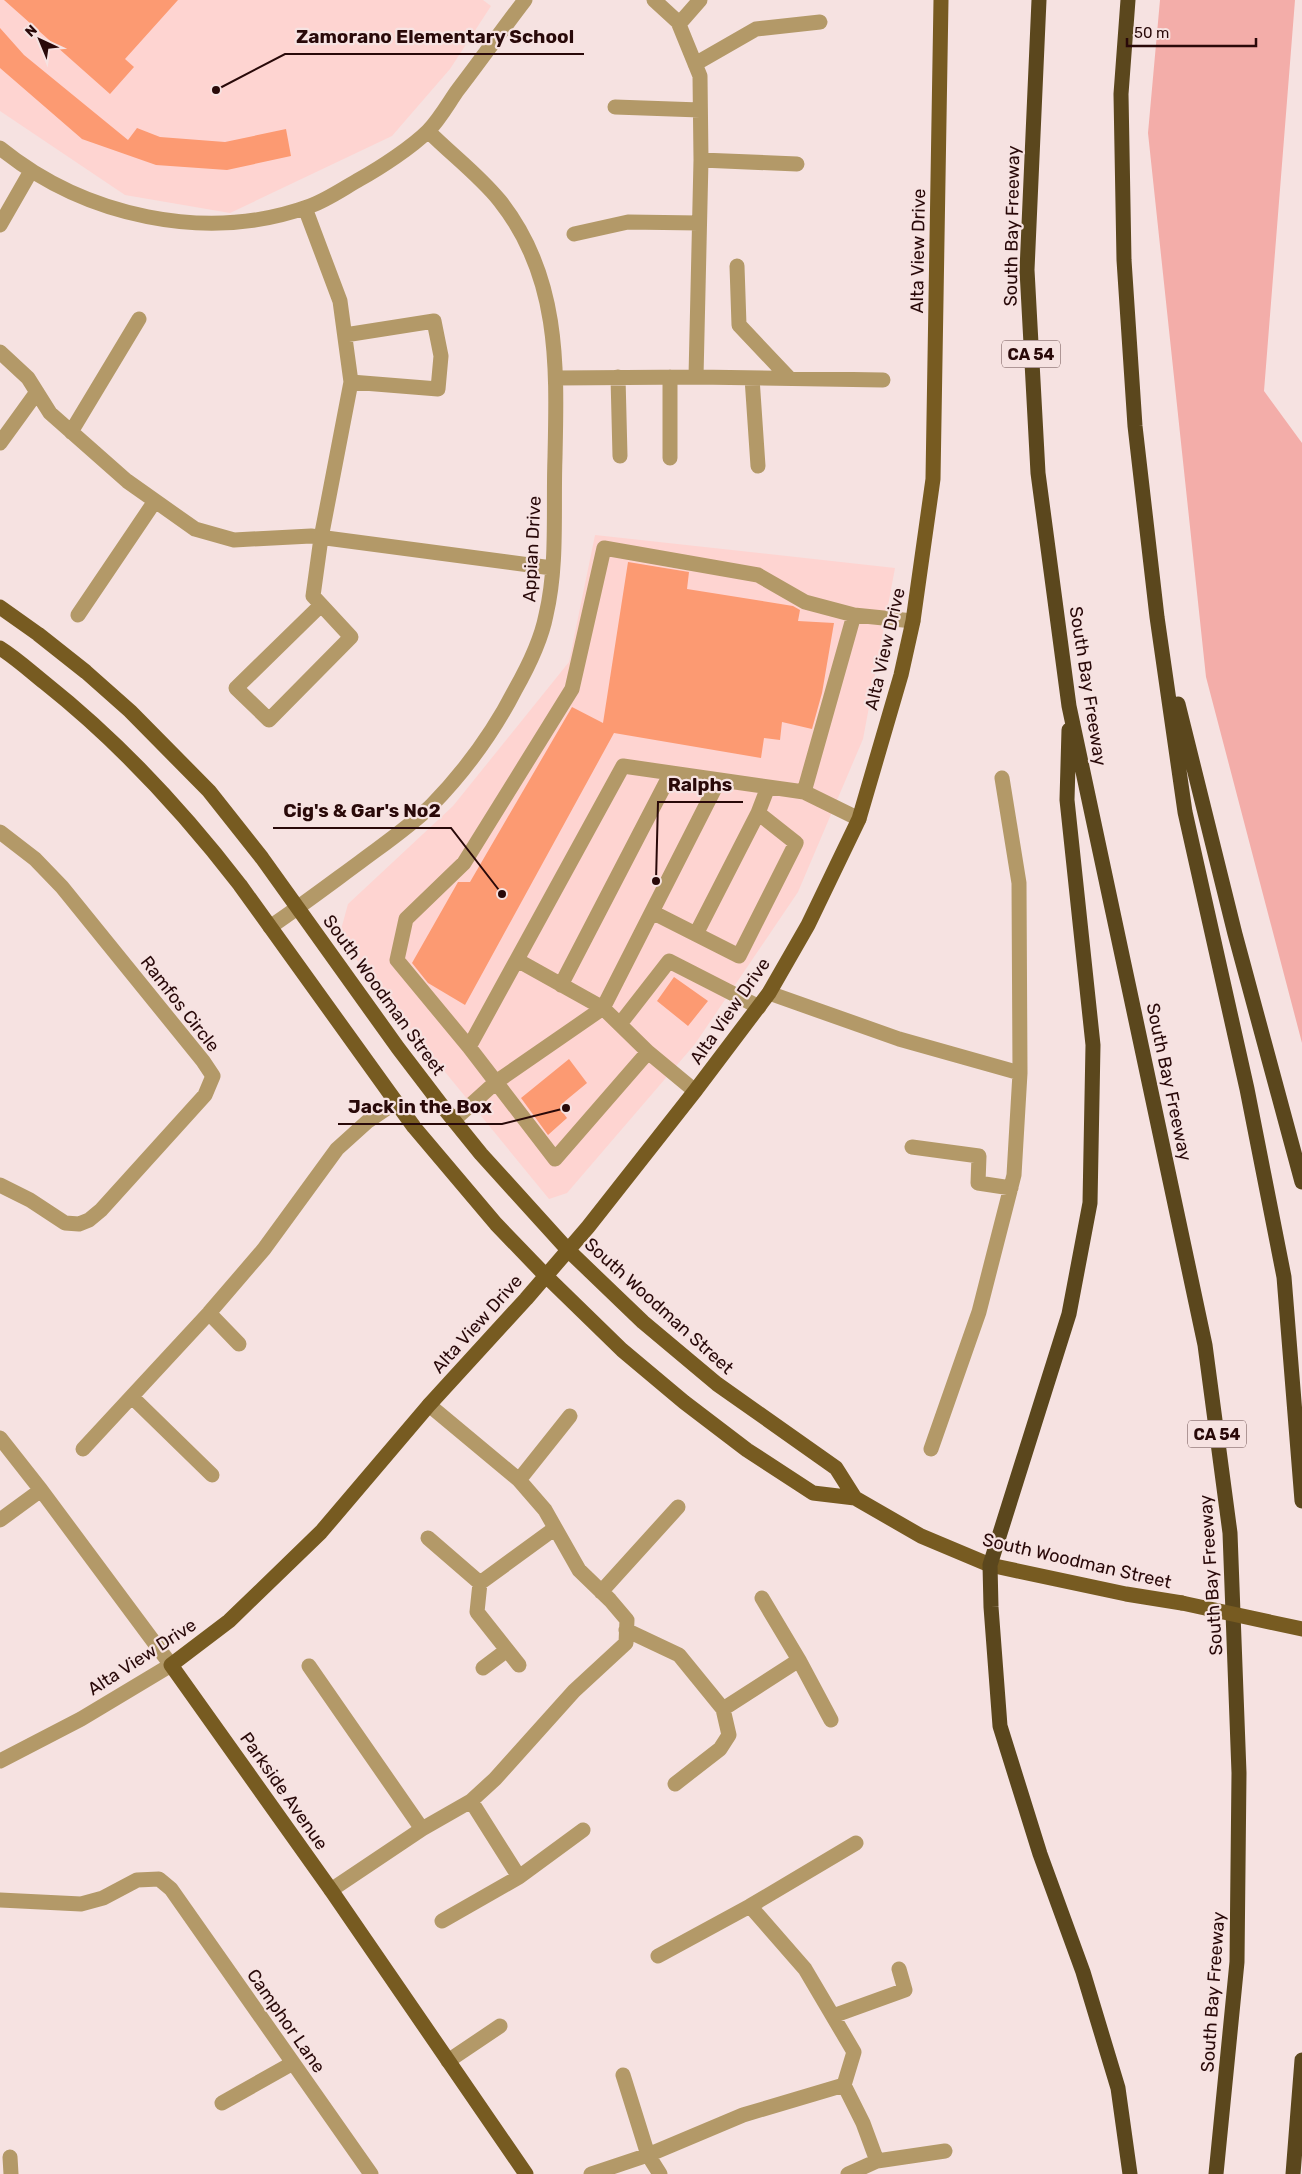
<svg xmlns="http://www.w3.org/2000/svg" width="1302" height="2174" font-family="Rubik,sans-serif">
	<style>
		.built { fill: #fed4d1 }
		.green { fill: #f3ada9 }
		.building { fill: #fc9a72 }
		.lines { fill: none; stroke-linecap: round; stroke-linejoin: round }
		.minor { stroke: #b39968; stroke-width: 15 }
		.major { stroke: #775b21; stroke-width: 15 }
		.highway { stroke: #5b471d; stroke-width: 15 }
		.major-bridge { stroke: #775b21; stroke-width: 15 }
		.labels { text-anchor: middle; stroke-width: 4.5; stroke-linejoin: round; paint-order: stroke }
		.shield { fill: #f6e2e1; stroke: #664a4a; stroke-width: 1 }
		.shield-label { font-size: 16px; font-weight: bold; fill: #290909 }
		.street-label { font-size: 18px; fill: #290909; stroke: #f6e2e1 }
		.leader { fill: none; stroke: #290909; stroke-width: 2 }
		.callout-dot { fill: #290909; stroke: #f6e2e1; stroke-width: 2 }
		.callout-label { font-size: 19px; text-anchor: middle; font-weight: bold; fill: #290909; stroke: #f6e2e1; stroke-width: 4.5; stroke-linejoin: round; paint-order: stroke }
	</style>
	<rect width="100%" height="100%" fill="#f6e2e1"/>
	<!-- built -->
	<path class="built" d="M0,0H483L491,6L450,69L392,136L230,213L125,195L0,111Z
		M595,535L895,568L863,739L798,892L695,1044L567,1193L549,1199L418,1039L339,937L348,904L453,806L569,662Z"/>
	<!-- green -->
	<path class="green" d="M1160,0H1295L1264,391L1302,443V1043L1206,677L1148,133Z"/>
	<!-- building -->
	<path class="building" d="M4,0H178L125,59L134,67L110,94Z
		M0,28L24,55L128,140L137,128L160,137L225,142L286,129L291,156L227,170L156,165L79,138L82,139L0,68Z
		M628,562L689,572L687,589L793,606L800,610L798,621L834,623L822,693L812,729L782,722L780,740L764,738L761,758L614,733L465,1005L428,983L412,963L458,882H470L572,707L603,723Z
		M674,977L708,1001L688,1026L657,1001Z
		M569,1059L587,1083L564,1102L566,1105L561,1110L567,1118L548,1135L521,1098Z"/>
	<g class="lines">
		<!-- minor -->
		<path class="minor" d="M654,0L678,22L700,76L701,160L696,377
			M679,24L700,0
			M695,64L756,29L820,22
			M615,107L700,110
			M0,148C84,216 206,244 310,206C327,200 344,188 360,179C380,168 412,147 428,131C439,120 448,104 457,91C480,61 502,30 525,0
			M701,160L797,164
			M305,208L340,301L351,382L321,538L313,596L351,637L269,720L236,688L321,605
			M0,225L31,171
			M574,234L628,222L699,223
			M737,266L739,325L789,378
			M345,335L434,321L441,356L438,389L351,382
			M0,352L28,378L50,413L127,481L195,529L234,540L311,536L552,568
			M618,377L620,456
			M556,378L696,377L883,380
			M752,378L758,466
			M71,432L139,319
			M0,443L37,392
			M670,458V377
			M78,615L155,501
			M859,819L804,792L854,615L913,621
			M0,832L35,859L62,887L203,1061L213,1076L205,1095L101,1210L89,1220L79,1224L65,1223L30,1200L0,1185
			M652,912L739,956L796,843L758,813L768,787
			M270,927C301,906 330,884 360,862C384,844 409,827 431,806C465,771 493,733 515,690C528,667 541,641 546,615C558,564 553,509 555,457C557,366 560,277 500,201C479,175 452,155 428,131
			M696,934L758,813
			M517,960L603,1008L719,780
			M561,985L671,773
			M769,993L899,1039L1020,1073
			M620,1024L669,961L759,1007
			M469,1047L397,960L406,919L464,863L572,689L604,548L758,575L805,602L854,615
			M695,1091L648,1052L555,1159L469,1047L623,766L804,792
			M454,1120L496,1082L603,1008L648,1052
			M912,1147L979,1156L978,1183L1011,1188
			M209,1313L239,1344
			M132,1397L212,1475
			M0,1438L41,1490L171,1665L81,1719L0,1761
			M83,1449L209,1313L264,1249L337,1149L368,1121L396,1102
			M931,1449L979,1312L1014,1175L1020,1073L1019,883L1002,778
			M519,1480L570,1416
			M0,1520L41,1490
			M428,1538L480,1583L554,1529
			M480,1583L477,1612L519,1665
			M601,1592L678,1507
			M626,1630L679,1655L723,1709L729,1735L720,1749L675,1784
			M799,1660L831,1720
			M309,1666L422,1829
			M483,1668L507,1650
			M723,1709L799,1660L762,1598
			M519,1877L583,1830
			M331,1890L422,1829L471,1801L495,1779L574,1691L626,1643L627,1620L610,1600L579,1570L545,1510L519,1480L429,1405
			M0,1900L81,1904L103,1898L137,1880L159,1879L171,1889L371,2174
			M750,1906L856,1843
			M442,1921L519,1877L471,1801
			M833,2016L905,1990L899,1969
			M448,2061L500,2026
			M623,2075L648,2155L660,2174
			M844,2085L863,2123L877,2161
			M222,2103L293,2063
			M10,2157L11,2174
			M591,2174L648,2155L743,2115L844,2085L854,2052L805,1969L750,1906L658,1956
			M848,2174L877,2161L945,2151"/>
		<!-- major -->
		<path class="major" d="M0,607L38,634L86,672L130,711L209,791L262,858L398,1048L443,1107L481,1154L568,1250L643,1322L717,1384L836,1468L855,1498
			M0,648C16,658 30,671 45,683C118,741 183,811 240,885L414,1127L496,1224L546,1276L622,1350L684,1402L747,1450L813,1493L855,1498L921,1536L990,1565L1126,1594L1182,1603
			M526,2174L331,1890L171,1665L229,1621L321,1532L429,1405L526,1299L588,1227L695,1091L769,993L808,925L859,819L901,675L913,621L933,479L941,0"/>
		<!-- highway -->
		<path class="highway" d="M1039,0L1027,270L1038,473L1069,706L1205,1345L1230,1533L1239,1773L1237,1962L1216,2174
			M1128,0L1121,94L1124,260L1135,426L1157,617L1185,812L1247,1089L1284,1277L1302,1501
			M1178,704L1235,934L1302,1182
			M1069,730L1067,800L1093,1045L1090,1203L1069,1314L990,1565L991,1607L1000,1726L1040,1854L1083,1972L1118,2088L1130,2174
			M1293,2174L1302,2060"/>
		<!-- major-bridge -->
		<path class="major-bridge" d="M1182,1603L1302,1629"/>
	</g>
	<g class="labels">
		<!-- shield labels -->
		<g class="shield">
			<rect x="1002" y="340.5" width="58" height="27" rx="4"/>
			<rect x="1188" y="1420.5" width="58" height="27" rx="4"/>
		</g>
		<g class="shield-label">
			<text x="1031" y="360">CA 54</text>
			<text x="1217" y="1440">CA 54</text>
		</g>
		<!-- street labels -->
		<g class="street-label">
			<text transform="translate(1012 226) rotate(-89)" y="6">South Bay Freeway</text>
			<text transform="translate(918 251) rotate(-89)" y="6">Alta View Drive</text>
			<text transform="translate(532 549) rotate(-87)" y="6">Appian Drive</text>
			<text transform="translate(885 649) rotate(-77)" y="6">Alta View Drive</text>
			<text transform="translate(1088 686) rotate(81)" y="6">South Bay Freeway</text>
			<text transform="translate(384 995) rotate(54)" y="6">South Woodman Street</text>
			<text transform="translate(180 1004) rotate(52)" y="6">Ramfos Circle</text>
			<text transform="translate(730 1011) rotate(-55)" y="6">Alta View Drive</text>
			<text transform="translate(1169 1082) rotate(78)" y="6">South Bay Freeway</text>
			<text transform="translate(659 1306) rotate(42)" y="6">South Woodman Street</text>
			<text transform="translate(477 1324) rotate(-48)" y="6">Alta View Drive</text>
			<text transform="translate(1077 1561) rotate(13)" y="6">South Woodman Street</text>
			<text transform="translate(1211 1575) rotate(-94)" y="6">South Bay Freeway</text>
			<text transform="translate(142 1657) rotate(-33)" y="6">Alta View Drive</text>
			<text transform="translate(284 1791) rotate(55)" y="6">Parkside Avenue</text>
			<text transform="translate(1213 1992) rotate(-86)" y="6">South Bay Freeway</text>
			<text transform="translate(286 2021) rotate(55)" y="6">Camphor Lane</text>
		</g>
	</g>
	<!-- callouts -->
	<path class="leader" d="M216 90L285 54H584M656 881L658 802H743M502 894L451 828H273M566 1108L502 1124H338"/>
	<g class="callout-dot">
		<circle cx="216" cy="90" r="5"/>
		<circle cx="656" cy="881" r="5"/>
		<circle cx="502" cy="894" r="5"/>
		<circle cx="566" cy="1108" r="5"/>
	</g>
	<g class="callout-label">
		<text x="435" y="43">Zamorano Elementary School</text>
		<text x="700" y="791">Ralphs</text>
		<text x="362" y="817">Cig's &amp; Gar's No2</text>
		<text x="420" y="1113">Jack in the Box</text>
	</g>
	<!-- north arrow -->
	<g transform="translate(40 40) rotate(316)" stroke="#f6e2e1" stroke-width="4" paint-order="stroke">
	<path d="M0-4L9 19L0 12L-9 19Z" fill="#290909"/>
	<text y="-8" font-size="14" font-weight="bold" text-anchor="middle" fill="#290909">N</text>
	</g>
	<!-- scale -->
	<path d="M1127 38v8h129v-8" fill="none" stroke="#290909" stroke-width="2.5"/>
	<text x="1134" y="38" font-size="15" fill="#290909" stroke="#f6e2e1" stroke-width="4" paint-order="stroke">50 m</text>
</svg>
